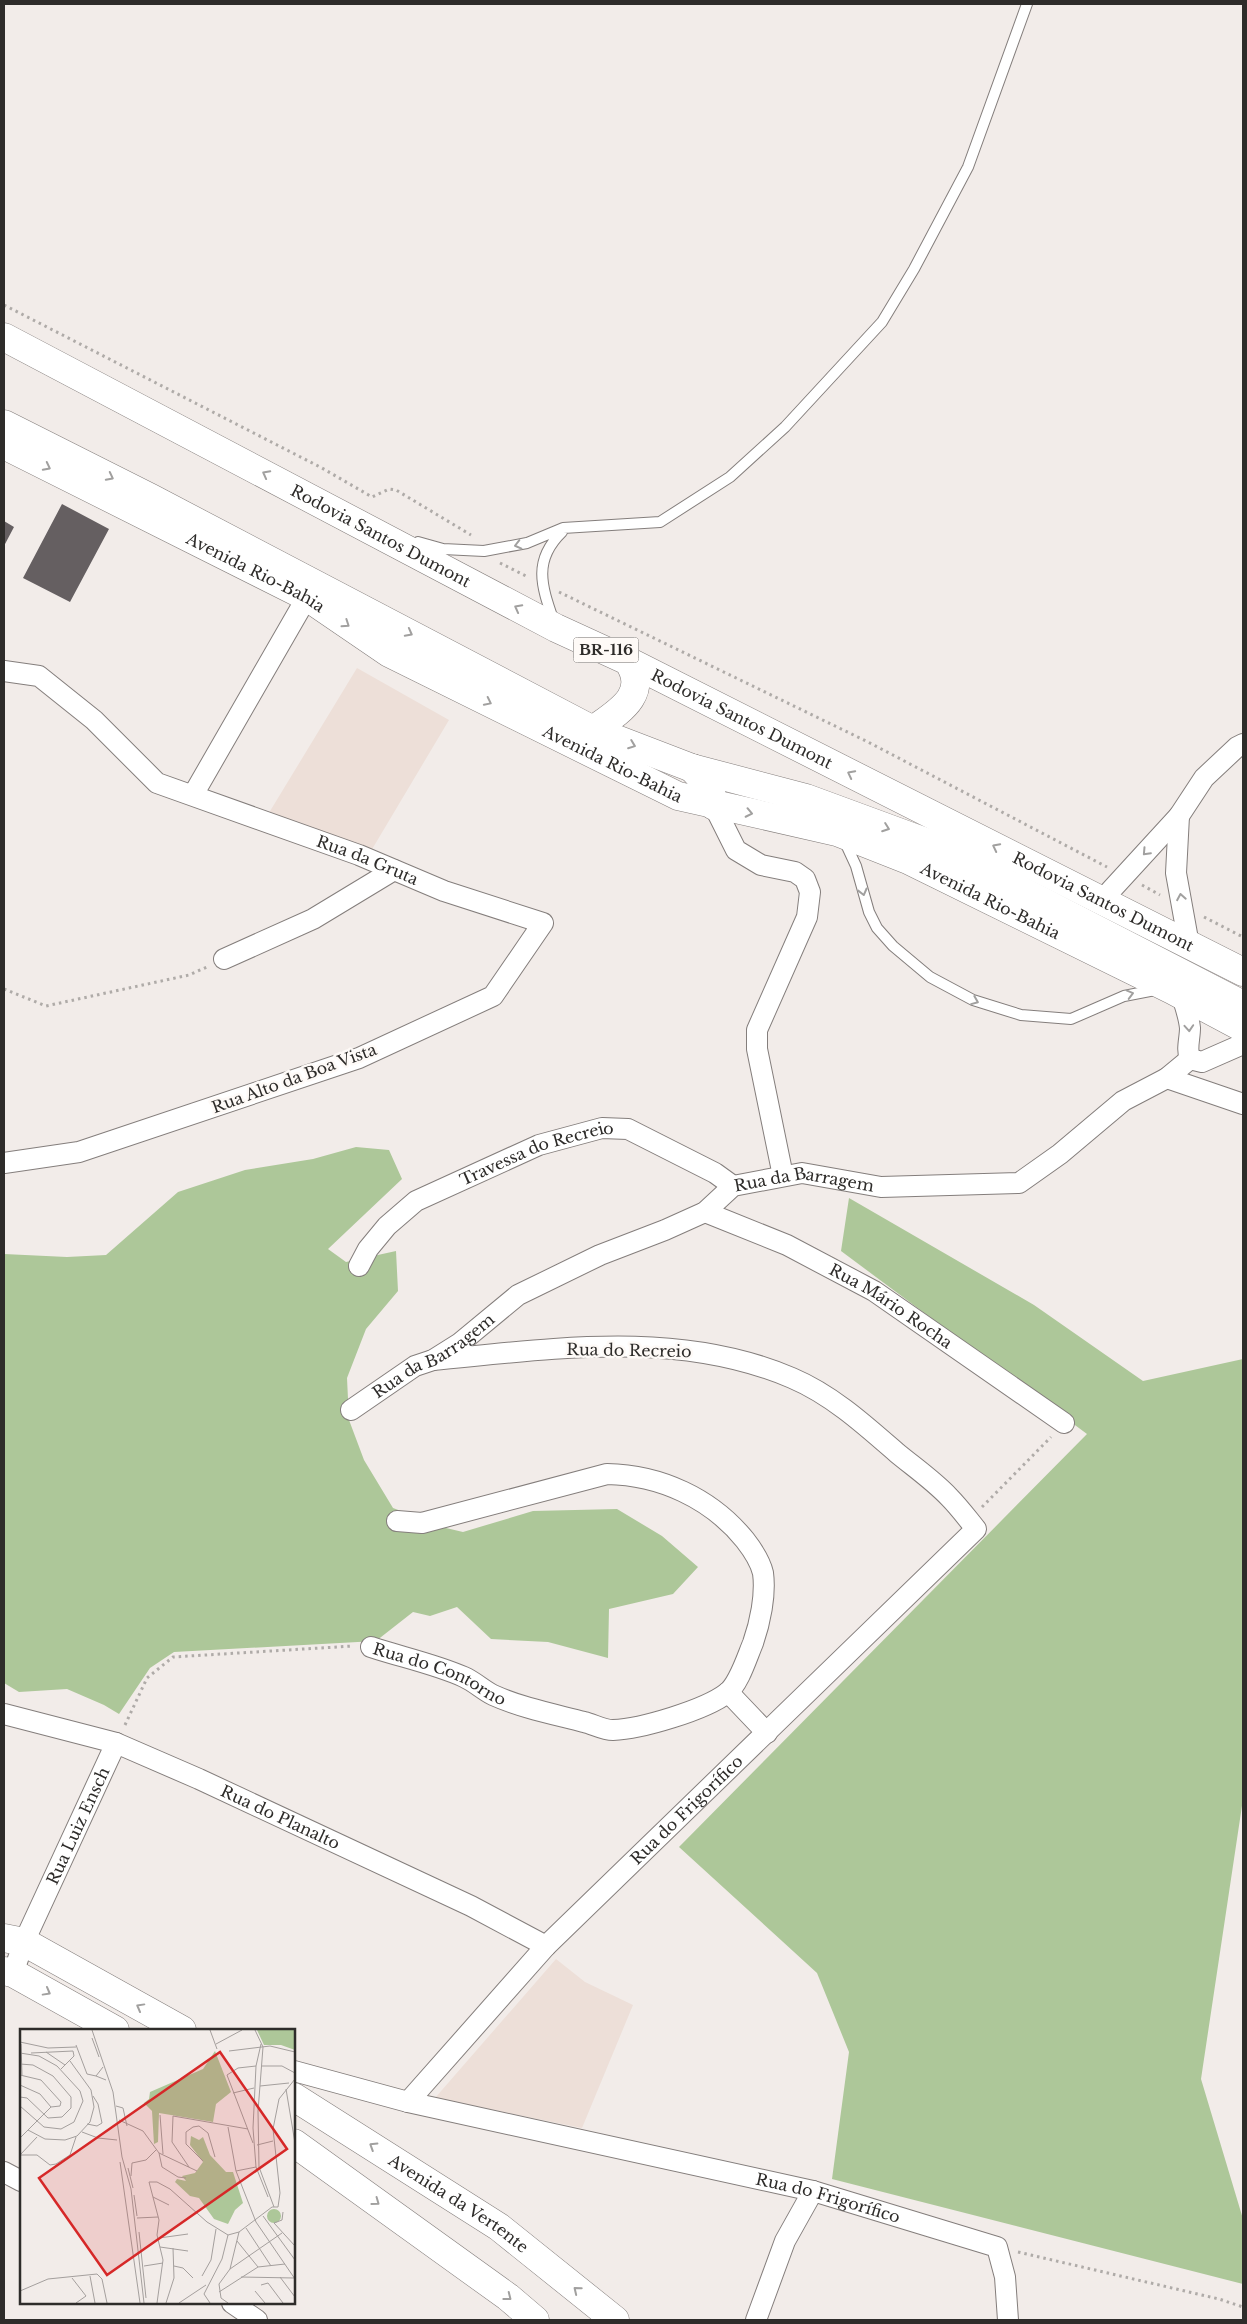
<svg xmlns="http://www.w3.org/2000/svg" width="1247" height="2324" font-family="'Libre Baskerville',serif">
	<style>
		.built { fill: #eddfd8 }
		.green { fill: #adc799 }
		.building { fill: #655f61 }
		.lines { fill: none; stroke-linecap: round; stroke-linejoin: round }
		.lane-casing { stroke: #847e7c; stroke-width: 12 }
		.street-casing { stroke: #847e7c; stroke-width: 22 }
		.secondary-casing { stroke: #847e7c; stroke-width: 29 }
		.highway-casing { stroke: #847e7c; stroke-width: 29 }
		.path { stroke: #afaba8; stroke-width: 3; stroke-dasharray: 2.5 4; stroke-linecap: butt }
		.lane { stroke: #fff; stroke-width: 10 }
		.street { stroke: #fff; stroke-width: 20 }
		.secondary { stroke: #fff; stroke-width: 28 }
		.highway { stroke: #fff; stroke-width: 28 }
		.oneway { stroke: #a1a09f }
		.labels { text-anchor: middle; stroke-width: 5; stroke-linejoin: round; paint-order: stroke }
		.shield { fill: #fefaf7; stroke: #6c6a68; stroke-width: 1 }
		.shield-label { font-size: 15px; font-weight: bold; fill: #2e2c2a }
		.street-label { font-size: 16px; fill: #2e2c2a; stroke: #fefaf7 }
		.inset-road { fill: none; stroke: #a49f9d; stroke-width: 1 }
		.view { fill: #d62828; fill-opacity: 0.15; stroke: #d62828; stroke-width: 2.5 }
		.inset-edge { fill: none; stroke: #2e2c2a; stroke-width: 2.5 }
	</style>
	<rect width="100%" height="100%" fill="#f2ece9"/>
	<!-- built -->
	<path class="built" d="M357,668L449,720L371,851L264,821Z
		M556,1959L585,1982L633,2005L582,2128L435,2098Z"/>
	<!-- green -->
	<path class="green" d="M356,1147L389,1150L402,1179L328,1249L346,1262L396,1251L398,1291L366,1329L347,1378L349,1420L364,1460L393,1508L446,1528L463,1532L533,1511L617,1509L662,1536L698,1567L673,1594L609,1609L608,1658L548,1642L491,1639L457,1607L430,1616L413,1612L376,1641L174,1652L150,1668L119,1714L104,1705L67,1689L19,1692L4,1683V1254L67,1257L106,1255L178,1192L245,1170L313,1159Z
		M849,1198L1034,1305L1143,1381L1243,1359V1799L1201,2079L1243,2219V2284L832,2179L849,2052L817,1973L679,1847L1087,1434L841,1251Z"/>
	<!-- building -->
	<path class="building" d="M62,504L109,529L70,602L23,578Z
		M4,521L14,527L4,546Z"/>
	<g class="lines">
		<!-- lane casing -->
		<g class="lane-casing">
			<path id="lane" d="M418,542L443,549L484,551L527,543L563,528L660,522L730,477L785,427L882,322L914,269L968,167L1027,4
				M554,622C542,587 532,561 562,532
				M844,840L856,866L869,912L877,928L893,946L930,977L973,1000L1021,1015L1071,1019L1124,996L1155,990"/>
		</g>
		<!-- street casing -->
		<g class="street-casing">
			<g id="street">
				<path id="s1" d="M4,671L39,676L94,720L157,783L359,855L444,891L543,923L493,996L359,1058L79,1152L4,1163"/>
				<path d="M193,795L307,597"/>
				<path d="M714,806L736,850L761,865L795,872L805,879L810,892L807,917L757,1030V1049L783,1176"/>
				<path d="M1179,816L1176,873L1189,945"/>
				<path d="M1102,900L1179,816L1204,778L1237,747L1243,744"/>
				<path d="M224,959L313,919L394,870"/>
				<path d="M1182,996C1185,1006 1189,1017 1190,1028C1190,1039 1186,1049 1190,1059"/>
				<path d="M1190,1059L1202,1062L1243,1044"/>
				<path d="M1167,1078L1243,1104"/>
				<path id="s2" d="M705,1212L787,1245L874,1291L1064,1423"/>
				<path id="s3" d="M359,1266L368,1249L387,1226L416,1201L539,1145L602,1128L628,1129L715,1173L733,1186"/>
				<path id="s4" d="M351,1410L415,1366L433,1360L460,1343L518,1295L600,1255L665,1230L705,1212L733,1186L802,1173L881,1187L1019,1183L1060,1154L1123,1101L1167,1078L1190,1059"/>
				<path id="s5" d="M371,1647C401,1657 435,1664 464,1677C475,1682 483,1690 493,1695C522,1708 553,1714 584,1722C593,1724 603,1730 613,1730C641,1729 705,1710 727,1693C739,1684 747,1657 753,1643C760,1623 766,1595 763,1573C760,1560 752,1549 745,1540C711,1498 660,1475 607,1474L422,1523L397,1521"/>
				<path d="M728,1692L767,1733"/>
				<path id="s6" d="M4,1714L116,1743L199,1779L471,1906L546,1946"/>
				<path id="s7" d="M13,1973L24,1942L116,1743"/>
				<path id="s8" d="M294,2071L408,2102L813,2191L997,2247L1005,2277L1008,2320"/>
				<path id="s9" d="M408,2102L546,1946L976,1529C967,1518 959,1507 949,1497C934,1481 914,1467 897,1453C865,1425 832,1395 792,1378C678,1329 553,1349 433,1360"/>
				<path d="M4,2172L21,2181"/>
				<path d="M232,2303L257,2320"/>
				<path d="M756,2320L785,2241L813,2191"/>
			</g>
		</g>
		<!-- secondary casing -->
		<g class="secondary-casing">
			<g id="secondary">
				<path id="s10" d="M4,445L307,597L389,653L678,796L837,832L908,860L1172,990L1243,1028"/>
				<path d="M4,1938L24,1942L182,2030"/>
				<path d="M4,1971L13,1973L115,2030"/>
				<path id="s11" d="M294,2097L499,2227L615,2320"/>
				<path d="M294,2143L508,2297L535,2320"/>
			</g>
		</g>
		<!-- highway casing -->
		<g class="highway-casing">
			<g id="highway">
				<path id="s12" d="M4,337L556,628L628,661L1243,972"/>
				<path d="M4,424L151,498L593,730L692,768L806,798L931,844L1243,1005"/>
				<path d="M593,730C618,712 650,695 628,661"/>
				<path d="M692,768L710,788L714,806"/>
			</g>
		</g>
		<!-- path -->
		<path class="path" d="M4,305L322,468L372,497L389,489L396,490L471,535
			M500,563L528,577
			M559,592L868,742L1107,867
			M1142,885L1160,895
			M1204,917L1243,937
			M4,989L46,1006L189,975L207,967
			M982,1507L1051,1437
			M125,1725L147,1678L173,1657L353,1646
			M1018,2252L1219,2299L1243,2307"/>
		<!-- lane -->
		<use href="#lane" class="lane"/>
		<!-- street -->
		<use href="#street" class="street"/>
		<!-- secondary -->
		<use href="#secondary" class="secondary"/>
		<!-- highway -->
		<use href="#highway" class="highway"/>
	</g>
	<!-- one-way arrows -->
	<defs><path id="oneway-chevron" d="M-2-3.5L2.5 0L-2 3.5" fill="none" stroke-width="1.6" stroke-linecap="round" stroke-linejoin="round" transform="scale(1.25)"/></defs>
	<g class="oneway">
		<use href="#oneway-chevron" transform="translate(47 467) rotate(27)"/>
		<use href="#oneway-chevron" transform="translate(266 474) rotate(-152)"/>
		<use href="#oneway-chevron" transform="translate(110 477) rotate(27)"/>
		<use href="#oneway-chevron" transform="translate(518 545) rotate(166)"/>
		<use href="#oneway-chevron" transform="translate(518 608) rotate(-152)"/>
		<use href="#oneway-chevron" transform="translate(346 624) rotate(34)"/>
		<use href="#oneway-chevron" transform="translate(409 633) rotate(28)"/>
		<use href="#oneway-chevron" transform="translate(488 702) rotate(26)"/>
		<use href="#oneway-chevron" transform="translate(632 745) rotate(21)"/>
		<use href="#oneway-chevron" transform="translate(851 774) rotate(-153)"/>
		<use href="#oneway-chevron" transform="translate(749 813) rotate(12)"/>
		<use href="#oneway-chevron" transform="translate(886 828) rotate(20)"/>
		<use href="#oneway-chevron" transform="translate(996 847) rotate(-153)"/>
		<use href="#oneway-chevron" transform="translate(1146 852) rotate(133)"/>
		<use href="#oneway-chevron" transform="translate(863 892) rotate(76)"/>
		<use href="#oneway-chevron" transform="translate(1181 897) rotate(-100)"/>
		<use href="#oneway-chevron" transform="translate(1130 994) rotate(-15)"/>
		<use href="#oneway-chevron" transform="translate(975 1001) rotate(22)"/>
		<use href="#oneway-chevron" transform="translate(1189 1028) rotate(86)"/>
		<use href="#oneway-chevron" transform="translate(47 1992) rotate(29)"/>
		<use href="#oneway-chevron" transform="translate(140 2007) rotate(-151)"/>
		<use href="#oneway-chevron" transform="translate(373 2146) rotate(-148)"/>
		<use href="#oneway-chevron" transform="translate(376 2202) rotate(36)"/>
		<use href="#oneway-chevron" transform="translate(577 2290) rotate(-141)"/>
		<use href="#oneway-chevron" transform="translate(508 2297) rotate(38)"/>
	</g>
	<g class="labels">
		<!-- shield labels -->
		<rect class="shield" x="573.5" y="637.5" width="65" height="25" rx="4"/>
		<g class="shield-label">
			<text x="606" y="655">BR-116</text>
		</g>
		<!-- street labels -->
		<g class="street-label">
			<text dy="6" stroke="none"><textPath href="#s12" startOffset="426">Rodovia Santos Dumont</textPath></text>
			<text dy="6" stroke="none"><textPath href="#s10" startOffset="282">Avenida Rio-Bahia</textPath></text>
			<text dy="6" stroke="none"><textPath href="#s12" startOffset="831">Rodovia Santos Dumont</textPath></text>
			<text dy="6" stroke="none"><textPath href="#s10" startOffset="688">Avenida Rio-Bahia</textPath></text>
			<text dy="6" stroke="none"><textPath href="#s1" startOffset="419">Rua da Gruta</textPath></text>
			<text dy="6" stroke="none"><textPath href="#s10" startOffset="1092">Avenida Rio-Bahia</textPath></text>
			<text dy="6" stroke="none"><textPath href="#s12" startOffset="1236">Rodovia Santos Dumont</textPath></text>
			<text transform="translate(294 1078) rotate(-20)" y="6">Rua Alto da Boa Vista</text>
			<text dy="6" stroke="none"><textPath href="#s3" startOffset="218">Travessa do Recreio</textPath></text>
			<text dy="6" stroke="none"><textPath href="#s4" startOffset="519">Rua da Barragem</textPath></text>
			<text dy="6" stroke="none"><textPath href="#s2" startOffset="209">Rua Mário Rocha</textPath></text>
			<text transform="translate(629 1350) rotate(1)" y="6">Rua do Recreio</text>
			<text dy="6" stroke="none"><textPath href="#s4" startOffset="99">Rua da Barragem</textPath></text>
			<text dy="6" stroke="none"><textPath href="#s5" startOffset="74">Rua do Contorno</textPath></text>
			<text dy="6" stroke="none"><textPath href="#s9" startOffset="404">Rua do Frigorífico</textPath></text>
			<text dy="6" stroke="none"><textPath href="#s6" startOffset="296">Rua do Planalto</textPath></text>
			<text dy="6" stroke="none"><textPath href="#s7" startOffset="161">Rua Luiz Ensch</textPath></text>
			<text dy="6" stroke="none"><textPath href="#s8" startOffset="549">Rua do Frigorífico</textPath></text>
			<text dy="6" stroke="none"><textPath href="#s11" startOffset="196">Avenida da Vertente</textPath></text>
		</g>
	</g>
	<!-- overview -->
	<g transform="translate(20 2029)">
		<rect width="275" height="275" fill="#f2ece9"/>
		<path d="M237,1H275V21L261,16H244ZM195,22L211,63L196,75L193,93L139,84L138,113L134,115L132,82L124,74L129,70L130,63L183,40ZM171,107L179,111L183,108L190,126L206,143H213L223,174L215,181L208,195L194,190L179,169L170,167L155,153L157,150L166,152L162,147L175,144L183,133L170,116ZM247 187a7 7 0 1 1 14 0a7 7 0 1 1-14 0Z" fill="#adc799"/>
		<path class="inset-road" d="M72,1L93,63L102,128L111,160L124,274M190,1L197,20M235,1L243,18L238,82L239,138L254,178M72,9L79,28M0,13L28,19L56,18M1,15L2,46M196,15L222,1M241,15L236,37L233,99L236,138L248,168M56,16L67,45L76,47M209,22L250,17L275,23M26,23L45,36M0,24L19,27L37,37L60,62L63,72L54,93L41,100L24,98L0,77M11,24L53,22L54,27L41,40M0,35L13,36L33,47L51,68V79L42,88L28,89L7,69L0,68M242,37H262L275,44M83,38L76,47L86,51M0,46L21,51L41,73L40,77L31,78L20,65L0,56M240,57L269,54M266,60L275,114M213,64L234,59M96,77L103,79L107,97M140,86L143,125M99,91L123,102L139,124L177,142M67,95L77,97L82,94L78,75L73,67M208,98L216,142L236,193L275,250M8,101L25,110L45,111L57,107L70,93L74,78L71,61L50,32M62,103L78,109L97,111M0,109L31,78M233,114L207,46L218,39L236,37M237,116L253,112M139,124L142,138L158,148L166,149M0,126H17L30,136L36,135L50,126L56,108M0,126L17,108M183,132L166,115V103L173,98L179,97L188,104L195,128M100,133L120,274M169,138L152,113L153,87L228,100M108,139L113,159M216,142L236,138M111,147L112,134L126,131L136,121M114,166L117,187M133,168L149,176M258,178L260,164L253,100L259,70L275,50M243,187L275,231M117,189L138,188M254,194L275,217M254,194L262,191L263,183M226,199L251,237M119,203L126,269M139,209L168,205M217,212L238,238M140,218L168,222M124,237L143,234M154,237L163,239L173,249M210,240L262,204M70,247L75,274M182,247L191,231L196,200M221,248L274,249M260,248L275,268M52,249L66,267L56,274M241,256L248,254L263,274M0,262L28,250L77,245L82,250L87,274M235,262L245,274M199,263L238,238L265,235M137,274L143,231L137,206L139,191L129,153H137L150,160L187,193L208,206L219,203L252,178H258M146,274L154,249L153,219M159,274L186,256M190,274L184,265L202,230L208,206M208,274L201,269L199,255L210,240L219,203"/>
		<path class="view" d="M200,23L267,120L87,246L19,149Z"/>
		<rect width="275" height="275" class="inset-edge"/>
	</g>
	<!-- border -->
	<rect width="1247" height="2324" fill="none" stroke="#2e2c2a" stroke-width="10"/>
</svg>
